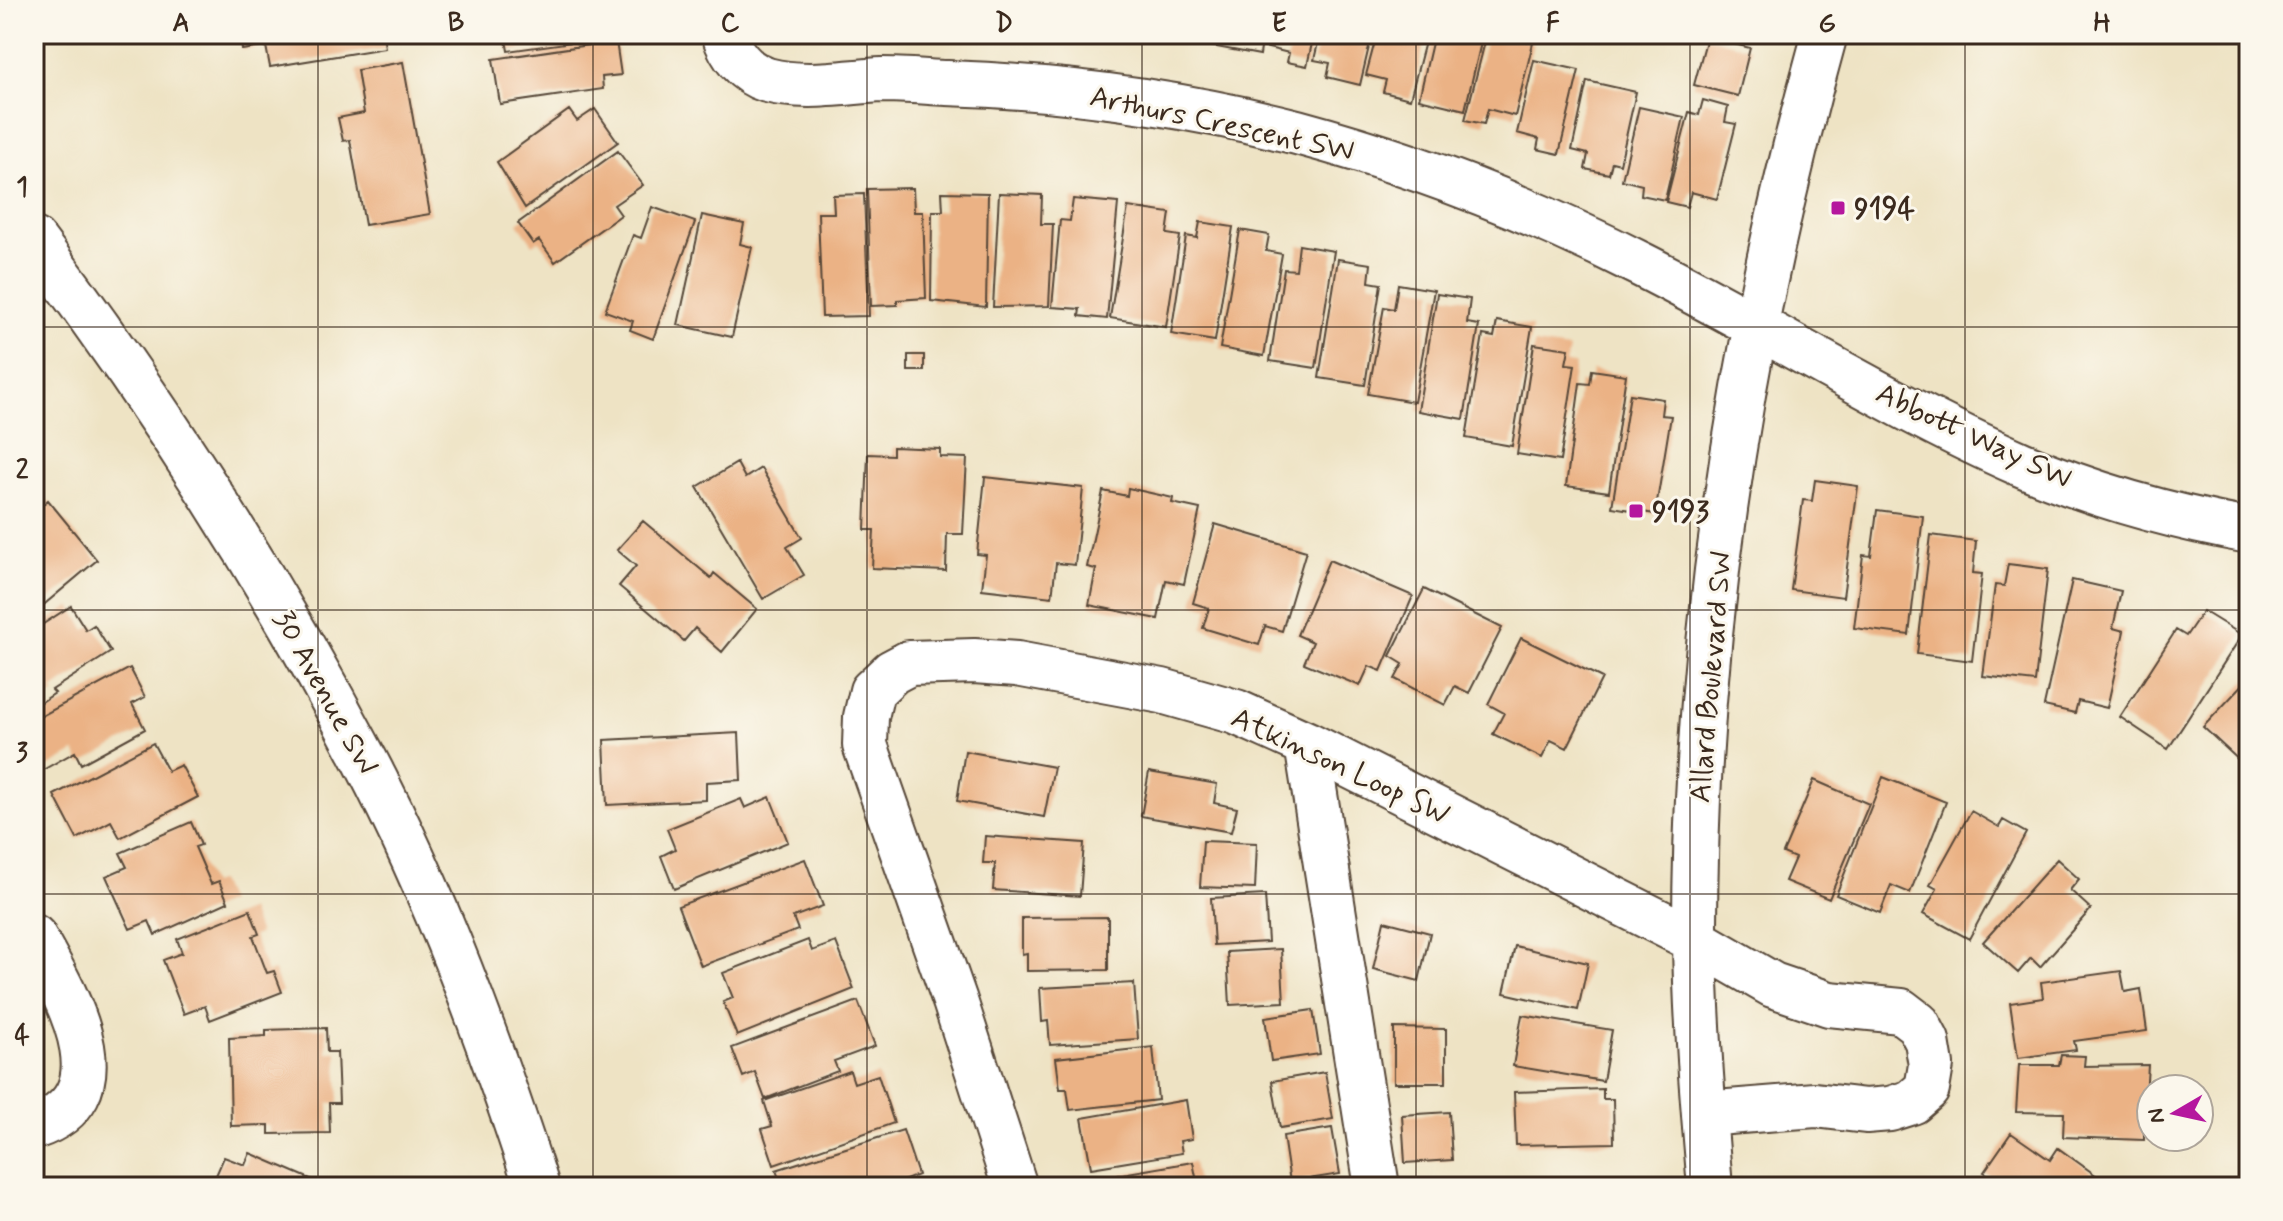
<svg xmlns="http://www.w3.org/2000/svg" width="2283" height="1221" font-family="Mynerve,sans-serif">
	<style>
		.building { fill: #ebb285 }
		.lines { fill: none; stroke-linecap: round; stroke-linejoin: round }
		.minor-casing { stroke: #564637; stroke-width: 48 }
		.major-casing { stroke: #564637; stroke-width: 48 }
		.minor { stroke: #fff; stroke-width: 44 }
		.major { stroke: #fff; stroke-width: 44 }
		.grid { fill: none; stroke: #3b2a1e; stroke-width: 2; stroke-opacity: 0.55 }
		.poi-dot { fill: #b5179e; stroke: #fbf7ec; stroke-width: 3 }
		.labels { text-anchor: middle; stroke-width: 6; stroke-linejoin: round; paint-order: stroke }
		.street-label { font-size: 30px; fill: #3b2a1e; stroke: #fbf7ec }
		.poi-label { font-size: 30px; font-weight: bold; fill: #3b2a1e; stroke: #fbf7ec; text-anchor: start }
		.neatline { fill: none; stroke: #3b2a1e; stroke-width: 3 }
		.grid-label { font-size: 26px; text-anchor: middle; font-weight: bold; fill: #3b2a1e }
	</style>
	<rect width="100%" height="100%" fill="#fbf7ec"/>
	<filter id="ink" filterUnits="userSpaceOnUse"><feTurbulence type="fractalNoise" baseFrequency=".0125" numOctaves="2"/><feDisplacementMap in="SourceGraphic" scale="16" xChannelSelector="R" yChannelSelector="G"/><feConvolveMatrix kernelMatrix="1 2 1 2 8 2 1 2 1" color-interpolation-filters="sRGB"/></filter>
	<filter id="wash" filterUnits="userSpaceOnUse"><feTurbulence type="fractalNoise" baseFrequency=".006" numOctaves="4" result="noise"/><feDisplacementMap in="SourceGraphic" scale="32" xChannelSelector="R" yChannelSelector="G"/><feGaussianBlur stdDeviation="1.8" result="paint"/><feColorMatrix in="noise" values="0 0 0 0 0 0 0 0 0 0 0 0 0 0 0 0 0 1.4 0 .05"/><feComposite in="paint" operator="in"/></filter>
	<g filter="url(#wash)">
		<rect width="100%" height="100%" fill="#eee3c4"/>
		<g id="blocks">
			<!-- building -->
			<path class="building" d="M240,34H383L385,48L270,67L266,46L242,50Z
				M505,34H616V36L508,51Z
				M1190,34H1208L1206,45L1188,42Z
				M1214,34H1263L1260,55L1211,46Z
				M1267,34H1314L1307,66L1287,62L1289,53L1264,47Z
				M1320,34H1372L1360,85L1327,77L1330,63L1314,60Z
				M1377,34H1427L1410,99L1383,92L1386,80L1366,75Z
				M1434,34H1483L1465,110L1419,99Z
				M1487,34H1524L1523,40L1533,43L1515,116L1488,109L1484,124L1465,120Z
				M1707,37L1750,48L1738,96L1694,85Z
				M616,41L621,75L602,77L603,89L500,104L493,59Z
				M1534,60L1579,70L1559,154L1537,149L1539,139L1517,133Z
				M403,62L430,214L365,225L350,140L343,141L338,118L364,113L357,70Z
				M1587,81L1636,92L1620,164L1612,162L1609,174L1585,169L1588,154L1572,150Z
				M1703,100L1728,107L1725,122L1736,124L1717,199L1691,192L1687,207L1666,202L1689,112L1699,115Z
				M1639,107L1684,117L1665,200L1641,195L1642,185L1622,180Z
				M595,109L618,142L525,208L497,162L569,110L577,121Z
				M618,151L643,185L614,205L621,215L555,262L539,240L533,244L518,223Z
				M913,188L914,212H923L926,298L897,300V305L871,306L867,189Z
				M942,192L988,193L986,307L931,301L932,211H943Z
				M999,193L1042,195L1041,224H1053L1049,306L993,307Z
				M864,194L869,316L822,317L818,213H834L833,195Z
				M1073,199L1118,203L1107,319L1079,316L1080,309L1052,307L1060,220L1070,221Z
				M652,207L695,222L653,339L630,330L633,321L605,311L633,235L641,238Z
				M1128,207L1170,213L1167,234L1180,236L1166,327L1110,318Z
				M702,215L744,224L740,244L752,247L732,337L678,325Z
				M1200,222L1233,227L1215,341L1171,334L1186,236L1197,238Z
				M1240,230L1269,235L1266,251L1282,254L1264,356L1220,348Z
				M1299,245L1334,251L1316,368L1270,361L1284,269L1296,270Z
				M1338,259L1371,264L1369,282L1381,284L1365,385L1319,378Z
				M1398,284L1434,290L1414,402L1368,394L1384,307L1394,309Z
				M1437,294L1470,299L1467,323L1479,325L1464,419L1418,411Z
				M1497,321L1532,327L1512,446L1466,438L1483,335L1494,337Z
				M1534,344L1569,349L1566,364L1575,365L1560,461L1517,454Z
				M908,355H924V371H908Z
				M1592,370L1626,375L1609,492L1566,486L1580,383L1590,384Z
				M1630,394L1663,399L1661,415L1671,416L1655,514L1612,507Z
				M893,447L940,449V457L967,458L963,534H947L946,571L872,568L874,530H865L868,454L893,455Z
				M737,463L745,478L761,468L802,538L787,547L804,575L763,599L697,487Z
				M985,477L1083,488L1075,565L1056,563L1052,597L982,589L986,555L977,554Z
				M1815,480L1858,486L1843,597L1791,590L1803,500L1812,501Z
				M1128,488L1173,498L1172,503L1200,509L1184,584L1166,580L1158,619L1089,605L1096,569L1087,567L1103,491L1127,496Z
				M48,500L97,560L34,613V512Z
				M1877,510L1923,516L1909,635L1854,628L1863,555L1871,556Z
				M643,521L711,578L714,573L757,609L722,652L695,628L684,641L619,586L636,566L617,550Z
				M1215,524L1306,551L1282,631L1265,626L1259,645L1203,628L1209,608L1193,603Z
				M1931,535L1976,541L1973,573L1982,574L1972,661L1917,654Z
				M1329,560L1413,596L1381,671L1369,666L1360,686L1304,663L1313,642L1297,635Z
				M2008,564L2048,569L2035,682L1983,676L1995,585L2004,586Z
				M2072,580L2121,591L2113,628L2124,631L2107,708L2078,701L2075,713L2044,706Z
				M1424,589L1502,628L1469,693L1455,686L1445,705L1395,679L1403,664L1390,656Z
				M71,606L86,630L94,625L111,652L52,690L55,693L34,707V630Z
				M2203,611L2242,635L2168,749L2120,717L2176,630L2186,636Z
				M1521,638L1602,678L1567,748L1551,740L1542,758L1493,734L1504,713L1488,704Z
				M130,668L145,697L132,704L145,729L81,764L75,752L41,771L34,758V720Z
				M2249,678V757L2243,764L2203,727Z
				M739,733L741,780L706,782V800L607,805L604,740Z
				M153,743L168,771L181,765L198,797L120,838L111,821L77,839L54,795Z
				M965,751L1054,767L1044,817L957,801Z
				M1149,772L1217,784L1214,803L1237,808L1231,832L1141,816Z
				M1883,777L1946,802L1910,893L1891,885L1880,913L1836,895Z
				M1814,780L1869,804L1829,899L1785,881L1795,858L1783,853Z
				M2249,793V814L2240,798Z
				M770,797L788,842L674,889L661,856L675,849L667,829L741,799L745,808Z
				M1971,811L1999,827L2003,820L2026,833L1969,939L1923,914L1937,889L1930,885Z
				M191,822L201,845L195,847L211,884L219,881L228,902L155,935L149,921L130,929L106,876L127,867L120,853Z
				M985,836L1084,843L1080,896L993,890L995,863H983Z
				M1203,841L1257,843L1255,889L1200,887Z
				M805,859L823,906L793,917L798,930L701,966L678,906Z
				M2057,859L2079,879L2070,890L2091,909L2040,967L2031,958L2018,973L1983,942Z
				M1265,895L1268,942L1214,945L1211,898Z
				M250,910L259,934L253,936L267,973L274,971L282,992L210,1020L205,1006L184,1014L163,960L182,953L177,939Z
				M1108,917V970L1027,971V953L1022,954V918Z
				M1384,921L1430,933L1419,981L1373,969Z
				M808,940L812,951L836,942L854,989L737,1036L723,1002L733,998L723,973Z
				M1515,946L1588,963L1578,1010L1504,993Z
				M1281,949L1284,1002L1230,1005L1227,952Z
				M2121,971L2125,992L2141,989L2147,1031L2074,1041L2076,1050L2018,1058L2010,1003L2043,998L2041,982Z
				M1134,983L1138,1039L1050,1045L1048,1021L1042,1022L1040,988Z
				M858,1001L875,1046L834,1061L838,1071L765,1099L755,1072L743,1077L732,1048Z
				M1313,1010L1320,1054L1271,1061L1265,1017Z
				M1522,1015L1612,1030L1603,1081L1513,1066Z
				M326,1028L327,1052H337L339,1103H329L330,1133L269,1134V1125L231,1126L229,1038L266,1036V1030Z
				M1394,1028L1446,1029V1083H1394Z
				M1153,1047L1158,1100L1070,1110L1067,1089H1060L1056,1058Z
				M2061,1055L2085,1056L2084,1066L2148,1065L2146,1096H2151V1120H2144V1140L2063,1137L2064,1113L2016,1112L2019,1065H2059Z
				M850,1071L854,1083L878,1075L894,1123L774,1165L762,1129L772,1126L764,1101Z
				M1325,1072L1333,1119L1280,1128L1272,1081Z
				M1603,1089V1099H1613L1614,1143L1516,1145L1514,1092Z
				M1186,1100L1192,1139L1180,1141L1182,1153L1091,1168L1082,1118Z
				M1449,1112L1452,1160L1405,1163L1402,1115Z
				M1332,1128L1340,1174L1290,1182L1283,1136Z
				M903,1130L918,1175L889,1187H782L776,1170Z
				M2011,1133L2050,1160L2058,1148L2112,1187H2005L1984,1172Z
				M250,1153L322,1184L320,1187H211L224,1157L245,1165Z
				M1193,1162L1198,1187H1099L1098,1178Z
				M1628,1179L1629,1187H1541V1185Z"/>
		</g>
	</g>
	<g filter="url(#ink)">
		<use href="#blocks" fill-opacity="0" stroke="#564637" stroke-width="2"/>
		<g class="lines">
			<!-- minor casing -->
			<g class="minor-casing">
				<path id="minor" d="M724,34C731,55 745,73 767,80C803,90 845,82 882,80C903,80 926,82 947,83C1065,87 1183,103 1297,132C1416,164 1532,209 1642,265C1769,329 1890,406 2021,464C2093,495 2172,517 2249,531
					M1307,744L1377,1187
					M34,937C64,992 129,1096 34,1127
					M1015,1187L955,1001L865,745L866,717L872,691L892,672L909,663L974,661L1017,664L1162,691L1236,712L1307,744L1695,940L1773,985L1829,1004L1901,1011L1918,1024L1927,1041L1931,1065L1927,1089L1912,1102L1890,1109L1866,1111L1815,1105L1704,1114
					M1710,1187C1703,1105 1696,1022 1695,940C1694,634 1743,328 1825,34"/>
			</g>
			<!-- major casing -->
			<g class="major-casing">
				<path id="major" d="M34,240C158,405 269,577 365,760C436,895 490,1042 537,1187"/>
			</g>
			<!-- minor -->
			<use href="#minor" class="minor"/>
			<!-- major -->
			<use href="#major" class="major"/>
		</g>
	</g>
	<!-- grid -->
	<path class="grid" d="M318,34V1187M593,34V1187M867,34V1187M1142,34V1187M1416,34V1187M1690,34V1187M1965,34V1187M34,327H2249M34,610H2249M34,894H2249"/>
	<!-- markers -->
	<g class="poi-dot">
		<rect x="1830" y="200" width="16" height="16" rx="4"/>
		<rect x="1628" y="503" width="16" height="16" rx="4"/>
	</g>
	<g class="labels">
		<!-- street labels -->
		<g class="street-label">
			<text transform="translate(1222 123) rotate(12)" y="10">Arthurs Crescent SW</text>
			<text transform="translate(1974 435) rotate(25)" y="10">Abbott Way SW</text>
			<text transform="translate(1710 677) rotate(-85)" y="10">Allard Boulevard SW</text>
			<text transform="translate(326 692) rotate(61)" y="10">30 Avenue SW</text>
			<text transform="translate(1341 765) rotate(25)" y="10">Atkinson Loop SW</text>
		</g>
		<!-- poi labels -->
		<g class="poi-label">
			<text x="1854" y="218">9194</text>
			<text x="1652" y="521">9193</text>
		</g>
	</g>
	<!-- margin -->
	<rect width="2283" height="1221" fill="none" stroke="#fbf7ec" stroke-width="88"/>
	<!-- north arrow -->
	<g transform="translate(2175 1113) rotate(261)"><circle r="38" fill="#fbf7ec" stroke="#aea59a" stroke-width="2"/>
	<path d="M0-6L14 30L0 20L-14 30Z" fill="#b5179e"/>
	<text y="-12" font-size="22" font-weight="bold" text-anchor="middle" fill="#3b2a1e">N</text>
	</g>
	<rect x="44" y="44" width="2195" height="1133" class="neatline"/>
	<g class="grid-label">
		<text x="181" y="31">A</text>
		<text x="456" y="31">B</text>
		<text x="730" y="31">C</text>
		<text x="1004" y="31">D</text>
		<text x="1279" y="31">E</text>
		<text x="1553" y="31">F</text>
		<text x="1827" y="31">G</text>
		<text x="2102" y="31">H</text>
		<text x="22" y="195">1</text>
		<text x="22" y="478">2</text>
		<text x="22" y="761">3</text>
		<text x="22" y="1044">4</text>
	</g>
</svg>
